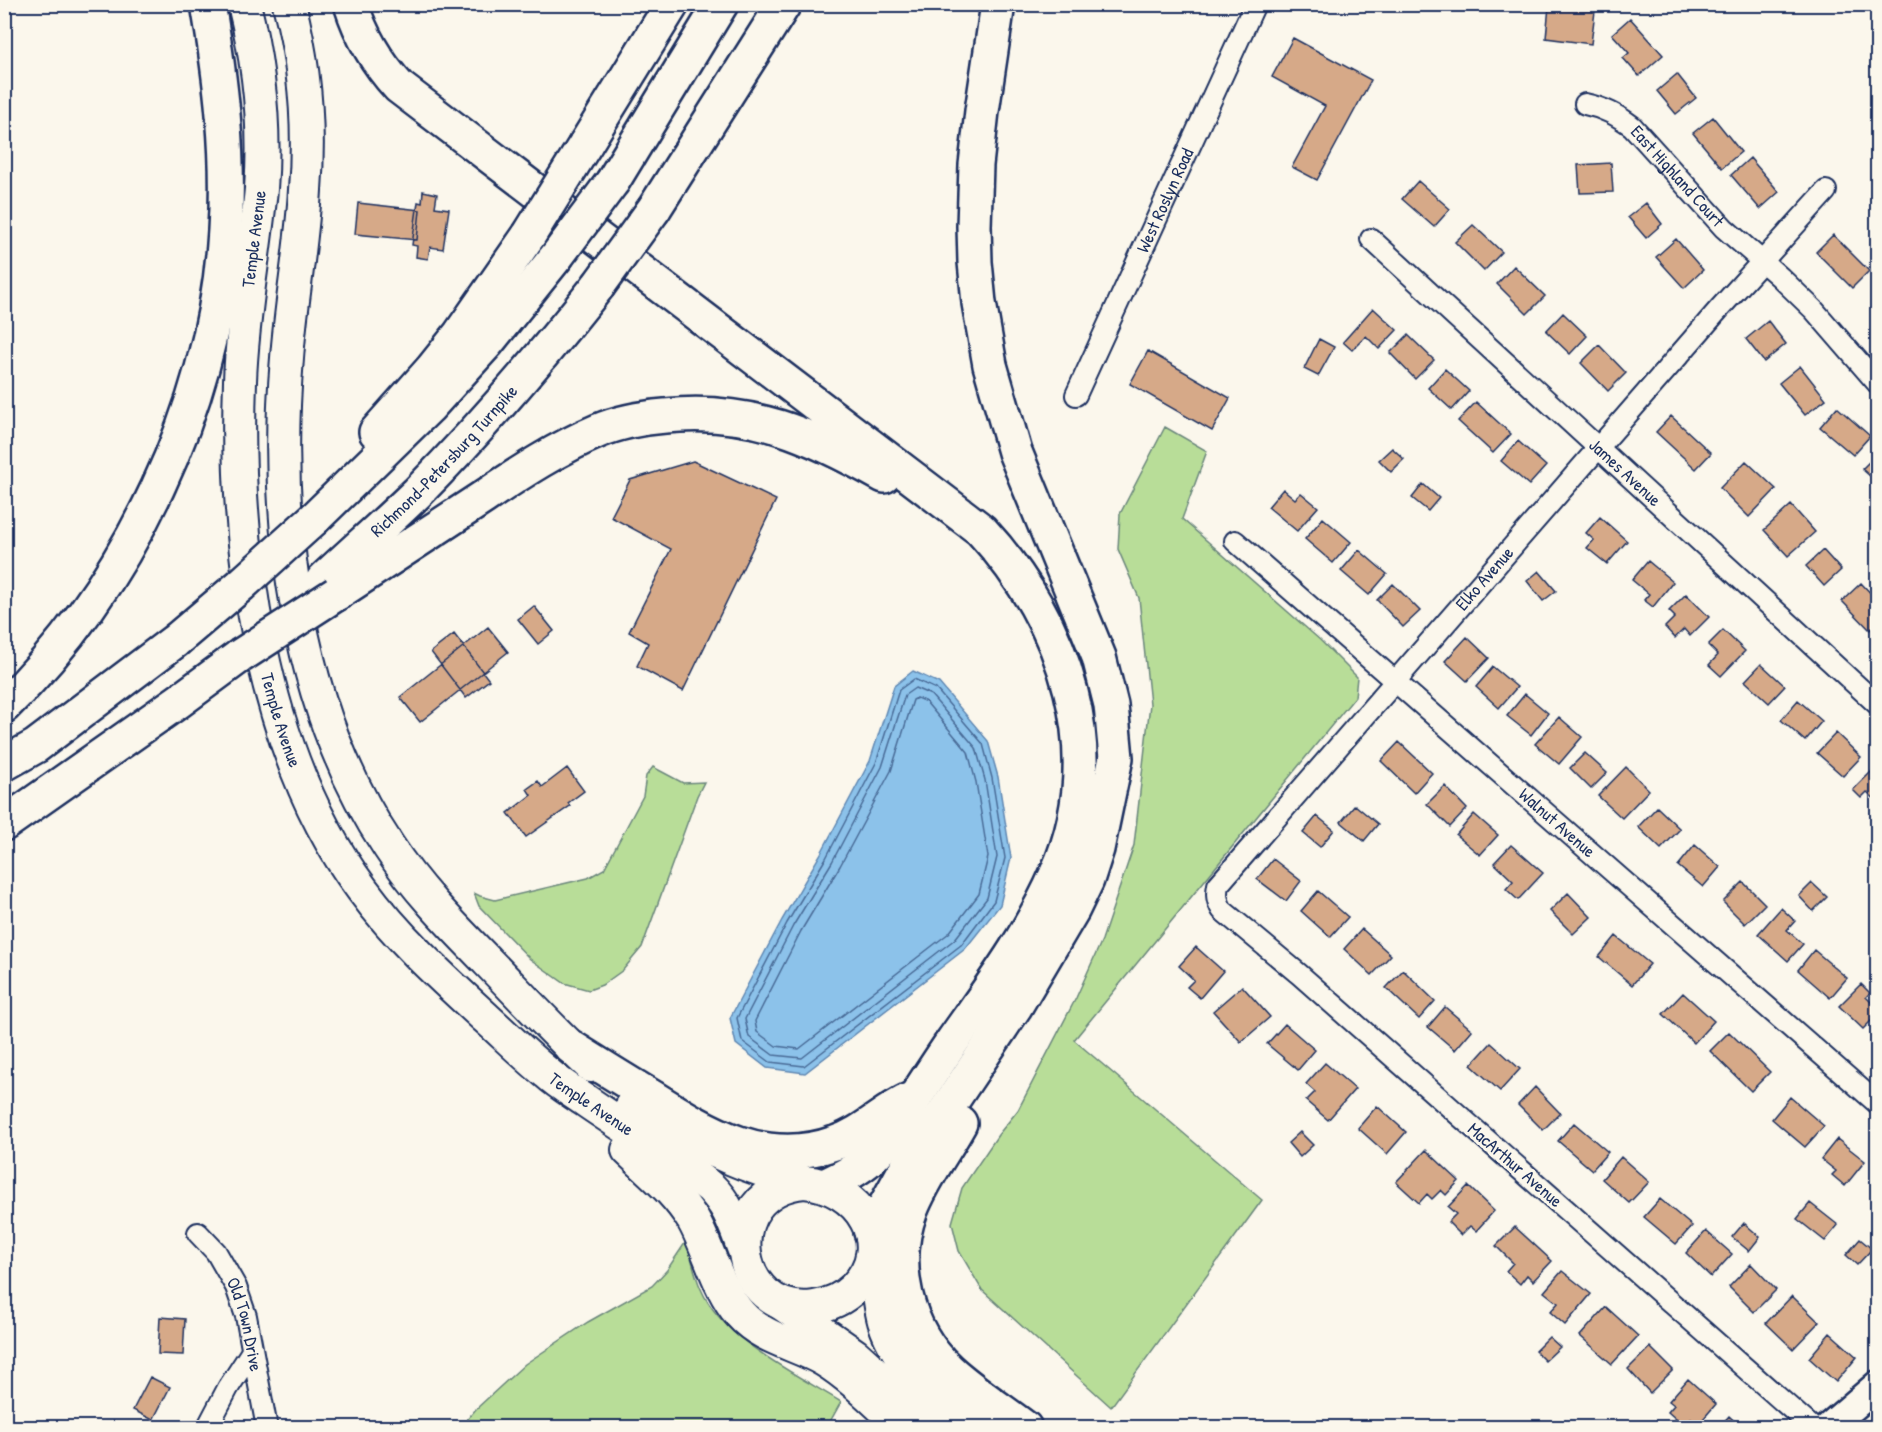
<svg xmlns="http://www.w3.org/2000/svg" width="1882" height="1432" font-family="'Patrick Hand',sans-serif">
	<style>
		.green { fill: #b8dd98; stroke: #6a867b; stroke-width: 1.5 }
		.water { fill: #8cc2ea; stroke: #5f87b2; stroke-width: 1.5 }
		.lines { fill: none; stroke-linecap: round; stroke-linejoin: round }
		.shore { stroke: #486a96; stroke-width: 1.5 }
		.building { fill: #d6a988; stroke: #1b2f5e; stroke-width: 1.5 }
		.street-casing { stroke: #1b2f5e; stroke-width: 24 }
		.secondary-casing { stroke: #1b2f5e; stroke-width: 33 }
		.primary-casing { stroke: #1b2f5e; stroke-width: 36 }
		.highway-casing { stroke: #1b2f5e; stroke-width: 38 }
		.street { stroke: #fbf7ec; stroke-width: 20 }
		.secondary { stroke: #fbf7ec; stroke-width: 28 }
		.primary { stroke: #fbf7ec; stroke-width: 32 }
		.highway { stroke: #fbf7ec; stroke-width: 33 }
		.highway-bridge-casing { stroke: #1b2f5e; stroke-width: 38; stroke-linecap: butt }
		.highway-bridge { stroke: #fbf7ec; stroke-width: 33 }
		.labels { text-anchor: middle; stroke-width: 6; stroke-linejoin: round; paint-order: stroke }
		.street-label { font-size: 18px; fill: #1b2f5e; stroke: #fbf7ec }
	</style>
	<rect width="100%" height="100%" fill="#fbf7ec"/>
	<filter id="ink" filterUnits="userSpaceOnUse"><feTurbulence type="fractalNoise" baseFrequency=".0167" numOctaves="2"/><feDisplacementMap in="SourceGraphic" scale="12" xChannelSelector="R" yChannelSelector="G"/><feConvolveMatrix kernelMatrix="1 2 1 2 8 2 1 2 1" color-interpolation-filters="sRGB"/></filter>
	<g filter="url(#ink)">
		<!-- green -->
		<path class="green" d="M1165,427L1207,451L1182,519L1320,640L1357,677L1355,697L1074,1040L1262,1200L1111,1407L982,1290L959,1251L952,1223L962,1188L998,1135L1018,1110L1076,998L1102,940L1134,845L1150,704L1139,598L1118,549L1120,514Z
			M653,767L683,783L704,782L697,796L642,947L623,970L602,985L589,990L564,983L530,959L479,906L474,893L480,896L495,900L588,878L604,869L643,796L646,776Z
			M687,1240C691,1256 694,1274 701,1289C722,1339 796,1374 841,1402L827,1427L460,1428L476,1409L525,1364L588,1322L652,1286L667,1270Z"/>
		<!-- water -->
		<path class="water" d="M913,671L939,683L988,741L998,777L1011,858L1000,905L965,949L805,1073L767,1068L736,1044L730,1018L782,920L820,855L870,761L894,686Z"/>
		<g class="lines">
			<!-- shore -->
			<path class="shore" d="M914,679L936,689L983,744L992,778L1005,858L994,901L961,945L804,1066L770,1062L742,1041L737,1018L787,923L826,858L876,763L899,690Z
				M915,688L931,695L976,748L985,780L997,857L987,898L955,939L802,1058L773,1055L749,1037L745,1019L793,926L832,862L882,767L905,695Z
				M917,698L926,702L968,752L976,782L988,857L979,894L949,933L799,1049L776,1046L757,1032L755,1021L801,931L840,866L891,771L913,700Z"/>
		</g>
		<!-- building -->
		<path class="building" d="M1549,6L1595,11L1591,44L1546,38Z
			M1630,18L1663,55L1639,76L1623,58L1629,53L1612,34Z
			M1293,38L1371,80L1317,180L1292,167L1325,106L1272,77Z
			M1677,74L1696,98L1676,114L1657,91Z
			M1713,117L1741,152L1722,168L1693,133Z
			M1750,158L1779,192L1760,209L1731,175Z
			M1611,163L1613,192L1580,193L1578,165Z
			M1418,181L1450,209L1434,227L1402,199Z
			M423,191L437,194L435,207L449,209L443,249L430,247L428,259L416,257L417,246L412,245L418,202L422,203Z
			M358,203L420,210L417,240L355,234Z
			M1646,203L1662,224L1646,238L1628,217Z
			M1473,225L1502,252L1484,271L1455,242Z
			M1833,235L1869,271L1852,288L1816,252Z
			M1676,239L1703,270L1684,288L1656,257Z
			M1514,266L1545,296L1527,314L1497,284Z
			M1373,308L1397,330L1379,349L1366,336L1352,350L1343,342Z
			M1563,313L1587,336L1570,354L1546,331Z
			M1768,321L1786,344L1764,362L1746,339Z
			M1408,335L1434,360L1415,379L1390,353Z
			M1319,339L1334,347L1318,376L1304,369Z
			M1599,345L1626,373L1608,391L1581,363Z
			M1148,351L1230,398L1212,431L1130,384Z
			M1800,366L1826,399L1805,415L1779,383Z
			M1445,369L1469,391L1452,410L1428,388Z
			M1476,402L1511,434L1493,453L1458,421Z
			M1837,407L1870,436L1853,455L1820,427Z
			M1671,416L1711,453L1696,469L1656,432Z
			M1518,441L1546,466L1529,485L1501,461Z
			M1392,448L1404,459L1391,472L1379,460Z
			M1878,453V483L1862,469Z
			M693,461L776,500L683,691L637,666L648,643L629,632L671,549L611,517L630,480Z
			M1746,461L1776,489L1749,517L1720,488Z
			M1423,484L1439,498L1428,511L1412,498Z
			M1283,489L1295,499L1301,493L1318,507L1297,531L1268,507Z
			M1791,505L1815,532L1788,556L1764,530Z
			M1600,517L1627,541L1607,564L1587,548L1594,540L1586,533Z
			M1323,518L1351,542L1333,563L1305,539Z
			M1359,550L1387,574L1369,595L1341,571Z
			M1823,550L1841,570L1824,586L1806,566Z
			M1648,561L1673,582L1653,607L1644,600L1649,594L1632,580Z
			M1539,571L1556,591L1543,601L1527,581Z
			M1861,583L1878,601V622L1870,630L1842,601Z
			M1393,584L1420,611L1403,627L1377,600Z
			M1686,594L1709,617L1690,636L1684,629L1675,638L1665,627L1675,617L1669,611Z
			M534,606L554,631L538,644L518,619Z
			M488,627L508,652L420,722L400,697Z
			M1723,630L1745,651L1721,676L1709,665L1718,655L1708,645Z
			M454,634L489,680L466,698L431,652Z
			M1467,637L1489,658L1467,681L1445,661Z
			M1761,664L1785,686L1769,703L1745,681Z
			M1493,667L1517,687L1499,708L1476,687Z
			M1525,694L1548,713L1531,735L1507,716Z
			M1798,700L1822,721L1805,741L1781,720Z
			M1559,717L1582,737L1559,764L1535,744Z
			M1836,733L1861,757L1843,776L1817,753Z
			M1399,742L1432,773L1414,793L1381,761Z
			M1585,753L1607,773L1591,789L1570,768Z
			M1626,767L1649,790L1622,818L1598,796Z
			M567,768L584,791L568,803L570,806L526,837L508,813L531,795L527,789L538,781L542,787Z
			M1875,768L1878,771V802L1867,792L1861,798L1853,790Z
			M1445,786L1467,809L1450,827L1427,804Z
			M1355,805L1378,824L1364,841L1341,822Z
			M1657,807L1680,829L1661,849L1638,827Z
			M1474,814L1498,835L1480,855L1456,835Z
			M1317,816L1334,830L1320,847L1303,833Z
			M1511,845L1543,873L1518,900L1506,889L1513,881L1494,863Z
			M1695,845L1720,867L1703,887L1678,866Z
			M1273,859L1301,881L1286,901L1257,879Z
			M1743,882L1765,904L1745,924L1723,902Z
			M1812,883L1827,897L1813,911L1799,896Z
			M1318,891L1348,917L1330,937L1301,911Z
			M1568,893L1591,917L1573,934L1550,911Z
			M1781,908L1795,921L1787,930L1803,944L1788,961L1758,934Z
			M1362,929L1391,955L1372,975L1344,949Z
			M1616,936L1650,964L1632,985L1599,957Z
			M1196,947L1223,971L1200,998L1187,987L1194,980L1179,966Z
			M1814,950L1847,978L1830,998L1798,970Z
			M1403,970L1435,1001L1419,1019L1386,988Z
			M1861,984L1870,993L1866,997L1878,1009V1014L1863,1029L1839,1006Z
			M1242,986L1270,1017L1241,1042L1213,1011Z
			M1683,993L1714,1021L1694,1043L1663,1014Z
			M1445,1007L1472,1030L1455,1050L1428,1027Z
			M1285,1024L1315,1050L1298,1070L1267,1044Z
			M1729,1032L1770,1072L1751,1091L1710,1051Z
			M1491,1043L1520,1069L1500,1091L1471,1065Z
			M1325,1063L1355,1089L1328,1120L1306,1101L1315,1092L1306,1084Z
			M1535,1087L1560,1113L1543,1130L1518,1105Z
			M1790,1097L1824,1126L1805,1147L1772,1119Z
			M1377,1106L1406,1132L1387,1154L1358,1128Z
			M1574,1123L1608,1152L1592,1170L1558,1141Z
			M1300,1132L1313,1145L1300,1157L1288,1143Z
			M1837,1139L1865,1161L1845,1186L1832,1175L1836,1171L1821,1159Z
			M1426,1150L1459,1181L1446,1195L1441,1190L1432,1199L1427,1194L1419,1203L1396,1182Z
			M1621,1157L1649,1182L1629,1203L1602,1179Z
			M1468,1186L1494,1211L1476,1231L1470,1226L1461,1235L1448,1222L1456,1214L1448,1207Z
			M1660,1199L1692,1226L1676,1244L1644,1217Z
			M1810,1203L1838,1225L1825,1241L1797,1219Z
			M1744,1223L1760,1237L1749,1251L1732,1237Z
			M1515,1227L1552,1261L1533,1281L1527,1275L1520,1284L1506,1271L1513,1263L1496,1246Z
			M1706,1231L1732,1254L1711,1277L1686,1253Z
			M1860,1239L1872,1249L1857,1265L1846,1255Z
			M1751,1264L1776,1290L1754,1312L1729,1287Z
			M1562,1271L1591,1294L1565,1325L1550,1312L1558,1303L1544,1292Z
			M1792,1296L1819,1322L1793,1349L1766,1323Z
			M1606,1307L1638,1336L1612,1364L1580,1336Z
			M160,1317L185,1319L183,1355L158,1354Z
			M1830,1333L1857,1357L1836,1382L1809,1358Z
			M1549,1337L1560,1347L1545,1361L1535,1351Z
			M1650,1347L1673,1370L1650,1393L1628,1369Z
			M150,1377L170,1387L153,1420L133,1410Z
			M1688,1379L1716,1404L1698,1425L1691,1419L1685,1427L1668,1412L1674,1405L1669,1401Z
			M1729,1416L1742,1428H1718Z"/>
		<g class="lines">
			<!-- street casing -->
			<g class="street-casing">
				<g id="street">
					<path id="s1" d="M1585,104C1604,108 1617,115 1632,126L1724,228L1780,277L1814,310L1878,384"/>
					<path id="s2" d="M1371,239L1878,705"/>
					<path id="s3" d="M1076,395L1255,4"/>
					<path id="s4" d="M1235,541L1878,1104"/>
					<path id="s5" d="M198,1233L216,1252L236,1287L246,1316L267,1428"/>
					<path d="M207,1428L228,1388L252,1351"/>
					<path id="s6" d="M1813,1428L1299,974L1222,910C1217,901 1216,895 1218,885L1720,308L1826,191"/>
				</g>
			</g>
			<!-- secondary casing -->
			<g class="secondary-casing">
				<path id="secondary" d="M1828,1428L1878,1385"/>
			</g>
			<!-- primary casing -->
			<g class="primary-casing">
				<g id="primary">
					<path id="s7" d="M244,4C259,65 266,126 261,189C255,253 242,317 240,381C234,547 260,752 362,889C397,937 441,977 486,1018C506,1036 526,1056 547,1073C559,1084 573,1092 586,1101C628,1130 672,1156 711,1188C729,1205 735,1227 744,1250"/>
					<path d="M289,4C305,65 310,127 305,190C302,246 291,302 287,358C273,522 296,708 389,847C417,890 453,926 488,962C522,997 555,1033 591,1066"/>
					<path d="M633,1102C687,1141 739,1167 804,1182"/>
					<path d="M628,1150C653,1174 675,1191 693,1220C710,1250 717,1288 740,1314C762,1339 796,1344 824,1360C851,1376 880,1406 904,1428"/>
					<path d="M804,1182C858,1186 898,1244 854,1288C843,1299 829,1305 814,1307C733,1318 714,1191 804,1182Z"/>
					<path d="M875,1252C877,1275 878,1299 884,1321C898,1368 941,1400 979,1428"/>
					<path d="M782,1304L855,1355L936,1428"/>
				</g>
			</g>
			<!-- highway casing -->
			<g class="highway-casing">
				<g id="highway">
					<path d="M351,4C361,36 377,63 399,87L981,530C1066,622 1110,753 1057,873C1031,933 990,988 952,1042C937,1064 922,1087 907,1110C897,1125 888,1141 875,1154C861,1168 844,1177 826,1185"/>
					<path d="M585,145L672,4"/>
					<path d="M613,181L721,4"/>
					<path d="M654,209L784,4"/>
					<path d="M376,432L432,369L460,334L529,235"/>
					<path d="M315,518L429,407L487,343L557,256"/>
					<path id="s8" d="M323,580C354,551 386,523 417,493C481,428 541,358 598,286"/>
					<path d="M336,594C386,561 435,529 484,497C521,472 558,448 598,431C619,422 642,418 665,416C750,407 812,435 884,476"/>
					<path d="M4,706C129,585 215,404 225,230C230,154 221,80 208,4"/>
					<path d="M4,764L36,746L175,641"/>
					<path d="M4,824L179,701L240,656"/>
					<path d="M571,1047C598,1064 625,1081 652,1097C709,1133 765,1168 835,1143C863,1134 883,1112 909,1100"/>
					<path d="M960,1123C944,1152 923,1179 911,1210C890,1265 906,1330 949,1370C972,1391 1000,1409 1025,1428"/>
					<path d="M871,1232L914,1154L944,1113L1015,1007L1073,909L1087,880L1097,849L1116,758L1111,705L1099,657L1015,452L990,365L979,303L975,262L974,226L976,165L982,111L998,4"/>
				</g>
			</g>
			<!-- street -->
			<use href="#street" class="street"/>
			<!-- secondary -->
			<use href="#secondary" class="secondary"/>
			<!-- primary -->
			<use href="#primary" class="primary"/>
			<!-- highway -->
			<use href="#highway" class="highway"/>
			<!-- highway-bridge casing -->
			<g class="highway-bridge-casing">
				<path id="highway-bridge" d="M529,235L585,145
					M557,256L613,181
					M598,286L654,209
					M175,641L241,585L315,518
					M240,656L336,594"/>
			</g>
			<!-- highway-bridge -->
			<use href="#highway-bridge" class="highway-bridge"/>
		</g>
	</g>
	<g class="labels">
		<!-- street labels -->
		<g class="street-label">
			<text dy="6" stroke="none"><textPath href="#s1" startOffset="120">East Highland Court</textPath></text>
			<text dy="6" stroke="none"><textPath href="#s3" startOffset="214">West Roslyn Road</textPath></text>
			<text transform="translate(254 239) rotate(-83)" y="6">Temple Avenue</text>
			<text dy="6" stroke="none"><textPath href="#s8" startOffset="170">Richmond-Petersburg Turnpike</textPath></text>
			<text dy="6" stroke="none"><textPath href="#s2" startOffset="345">James Avenue</textPath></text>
			<text dy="6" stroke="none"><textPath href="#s6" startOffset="1218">Elko Avenue</textPath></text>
			<text dy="6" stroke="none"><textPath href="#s7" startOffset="723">Temple Avenue</textPath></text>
			<text dy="6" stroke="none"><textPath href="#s4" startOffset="428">Walnut Avenue</textPath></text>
			<text dy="6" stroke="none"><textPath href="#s7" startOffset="1227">Temple Avenue</textPath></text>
			<text transform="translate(1515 1165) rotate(41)" y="6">MacArthur Avenue</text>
			<text dy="6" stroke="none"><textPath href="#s5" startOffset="105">Old Town Drive</textPath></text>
		</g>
	</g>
	<!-- margin -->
	<rect width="1882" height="1432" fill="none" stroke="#fbf7ec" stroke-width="24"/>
	<rect x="12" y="12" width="1858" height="1408" fill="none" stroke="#1b2f5e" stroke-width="2" filter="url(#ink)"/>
</svg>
